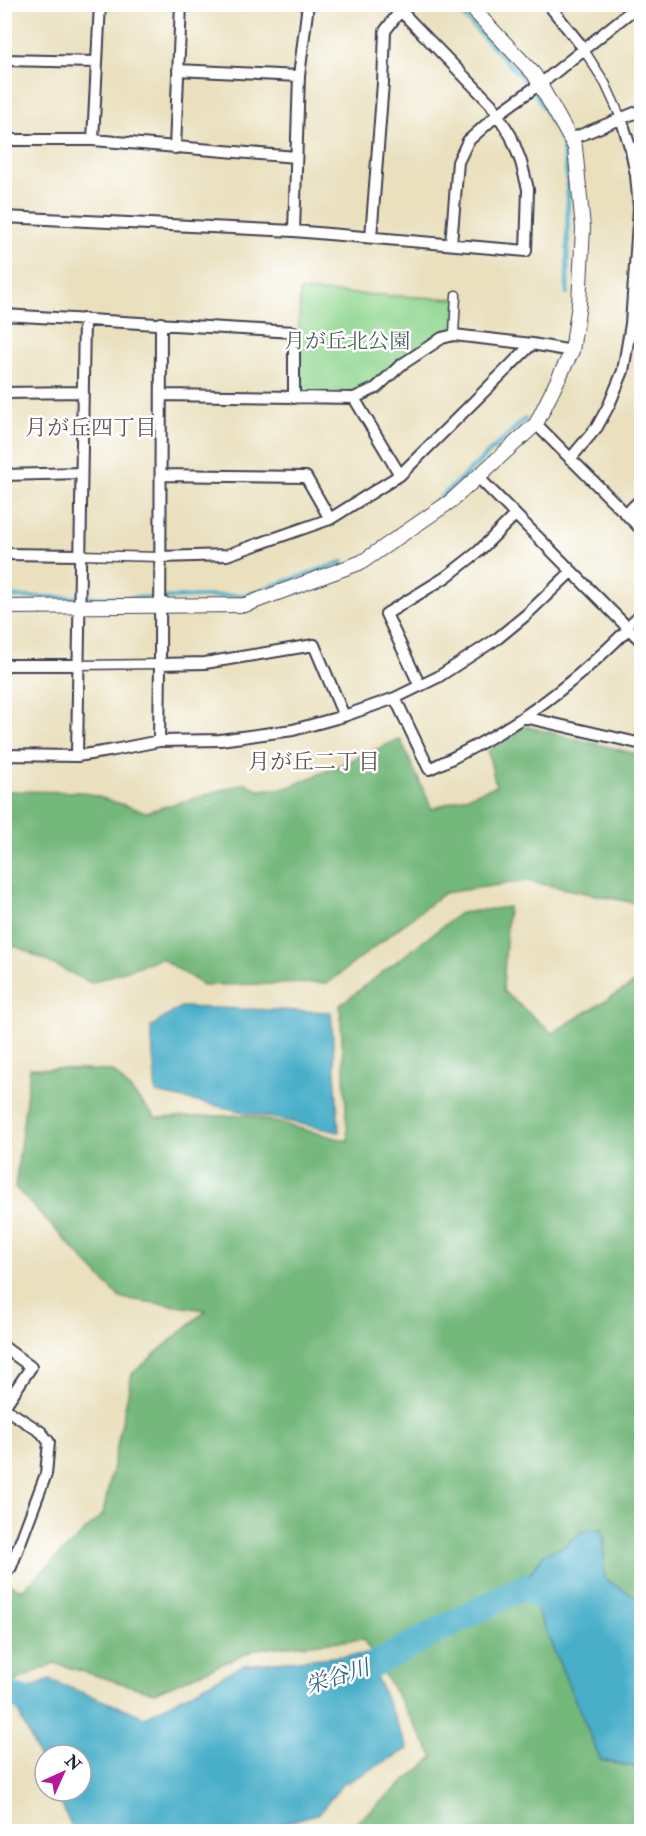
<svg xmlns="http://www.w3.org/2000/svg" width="646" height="1836" font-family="'IM FELL Double Pica','Noto Serif JP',serif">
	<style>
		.green { fill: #92d791; stroke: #5a7c66; stroke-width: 1.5 }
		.forest { fill: #75b87b; stroke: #4c6d5b; stroke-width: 1.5 }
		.water { fill: #4aafc9; stroke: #366882; stroke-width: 1.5 }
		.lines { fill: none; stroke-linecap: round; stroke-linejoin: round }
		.stream { stroke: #4aafc9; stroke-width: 4.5 }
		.river { stroke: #4aafc9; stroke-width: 26 }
		.pedestrian-casing { stroke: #403e4f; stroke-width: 11 }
		.minor-casing { stroke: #403e4f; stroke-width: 14 }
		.tertiary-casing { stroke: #403e4f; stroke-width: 16 }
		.pedestrian { stroke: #fff; stroke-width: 8 }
		.minor { stroke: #fff; stroke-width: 10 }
		.tertiary { stroke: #fff; stroke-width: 14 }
		.labels { text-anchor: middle; stroke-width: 5; stroke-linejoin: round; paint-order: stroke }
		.park-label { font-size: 21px; fill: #496159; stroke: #fff }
		.neighbourhood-label { font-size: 22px; fill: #5e5253; stroke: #fff }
		.water-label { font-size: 22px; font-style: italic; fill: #34617b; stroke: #fff }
	</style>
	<rect width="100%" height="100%" fill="#fff"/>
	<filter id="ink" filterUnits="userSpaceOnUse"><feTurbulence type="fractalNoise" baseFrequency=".0167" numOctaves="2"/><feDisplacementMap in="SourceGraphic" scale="12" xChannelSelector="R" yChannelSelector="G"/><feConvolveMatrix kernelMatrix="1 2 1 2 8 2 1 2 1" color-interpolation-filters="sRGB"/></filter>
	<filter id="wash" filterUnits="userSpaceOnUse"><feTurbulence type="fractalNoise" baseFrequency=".008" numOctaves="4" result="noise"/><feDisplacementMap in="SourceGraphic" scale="24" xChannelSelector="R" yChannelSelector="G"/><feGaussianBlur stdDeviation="1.35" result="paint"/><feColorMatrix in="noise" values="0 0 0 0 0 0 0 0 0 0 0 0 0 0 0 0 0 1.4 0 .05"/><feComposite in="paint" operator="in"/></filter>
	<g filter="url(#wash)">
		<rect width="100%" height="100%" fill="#eae0be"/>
		<!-- green -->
		<path class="green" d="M300,291L457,299L454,335L431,340L397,361L372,384L351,392L307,393L298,385Z"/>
		<!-- forest -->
		<path class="forest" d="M524,726L641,755V904L526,881L444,893L328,983L203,985L161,958L91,983L18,947L5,946V791L83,792L146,812L246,783L258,790L287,788L400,739L432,809L496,786L488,751Z
			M508,907L503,991L552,1033L641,979V1596H635L606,1580L603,1570L605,1538L581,1532L564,1546L544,1554L601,1760L641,1768V1831H346L434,1757L363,1639L257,1649L154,1693L54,1663L5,1686L4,1582L22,1590L103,1514L132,1374L206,1310L120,1298L15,1187L30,1068L113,1071L156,1118L248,1115L348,1141L340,1005L460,913Z"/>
		<!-- water -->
		<path class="water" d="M181,1007L331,1012L339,1132L156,1093L151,1027Z
			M602,1528C607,1546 600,1563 606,1580L634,1596H641V1768L601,1760L524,1581L544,1554L564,1546L581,1532Z
			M366,1654L408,1749L342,1785L319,1813L259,1831H74L55,1791H81V1755H45V1770L11,1696L50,1680L145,1717L243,1665Z"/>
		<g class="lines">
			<!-- stream -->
			<path class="stream" d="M452,4L533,89L562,141L568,181L567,293
				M424,513L525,419
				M4,597L160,598L247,595L343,562"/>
			<!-- river -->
			<path class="river" d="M340,1677L363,1670L524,1586L555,1606
				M4,1693L43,1706"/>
		</g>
	</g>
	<g filter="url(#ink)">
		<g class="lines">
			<!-- pedestrian casing -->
			<g class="pedestrian-casing">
				<path id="pedestrian" d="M584,50L605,83L621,118
					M454,335L456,295
					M80,555L161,557
					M626,627L642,612
					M78,665L160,664"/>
			</g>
			<!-- minor casing -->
			<g class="minor-casing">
				<path id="minor" d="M548,4L584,49
					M4,60L97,62
					M178,70L299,76
					M571,139L642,110
					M4,140H93L296,157
					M93,140L100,4
					M175,148L181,4
					M4,217L294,231L526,251L528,189L521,162L511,136L491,104L394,4
					M294,231L299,76L308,4
					M371,237L383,83L385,31L400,11
					M451,244L458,162L468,141L498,114L548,78L640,4
					M4,315L294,332V398
					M161,323L160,664L205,663L314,645L344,716
					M4,393L83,392
					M161,395L354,398
					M536,424L642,530
					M570,459L597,427L609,405L623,371L631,324L639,208L636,175L631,150L621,118
					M4,475L81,473
					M161,475L306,477L330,519
					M400,475L354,398L376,388L401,365L433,344L442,338L454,335L532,344
					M478,477L642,642
					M626,514L642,498
					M4,554L80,555
					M161,557L227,555L330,519L400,475L532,344L572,351
					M4,665H78
					M420,686L386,614L446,577L478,552L515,515
					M395,698L429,769C508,734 567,690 628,629
					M524,717L642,744
					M159,741L160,664
					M4,755L77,756L109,751L159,741L220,740L293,730L344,716L395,698L438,677L498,638L526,615L571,572
					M77,756L84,319
					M4,1347L31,1367L4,1407
					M4,1408L41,1432L49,1442L46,1474L11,1567L4,1575"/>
			</g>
			<!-- tertiary casing -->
			<g class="tertiary-casing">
				<path id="tertiary" d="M4,607L245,605L362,562L451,501L536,424L572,351L579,304L583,228L575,147L534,74L468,4"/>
			</g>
			<!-- pedestrian -->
			<use href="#pedestrian" class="pedestrian"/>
			<!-- minor -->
			<use href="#minor" class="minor"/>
			<!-- tertiary -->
			<use href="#tertiary" class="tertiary"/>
		</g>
	</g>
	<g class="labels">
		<!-- park labels -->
		<g class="park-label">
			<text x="347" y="348">月が丘北公園</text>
		</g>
		<!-- neighbourhood labels -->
		<g class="neighbourhood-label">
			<text x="91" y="435">月が丘四丁目</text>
			<text x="314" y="769">月が丘二丁目</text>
		</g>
		<!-- water labels -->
		<g class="water-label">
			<text transform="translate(337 1676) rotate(-18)" y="8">栄谷川</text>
		</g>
	</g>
	<!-- margin -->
	<rect width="646" height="1836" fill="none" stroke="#fff" stroke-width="24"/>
	<!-- north arrow -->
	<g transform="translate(63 1773) rotate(45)"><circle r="28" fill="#ffffff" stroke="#a7a7b1" stroke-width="1.5"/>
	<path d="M0-4.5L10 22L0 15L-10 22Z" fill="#b5179e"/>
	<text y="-9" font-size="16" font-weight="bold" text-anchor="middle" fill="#22223b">N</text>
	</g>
</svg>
